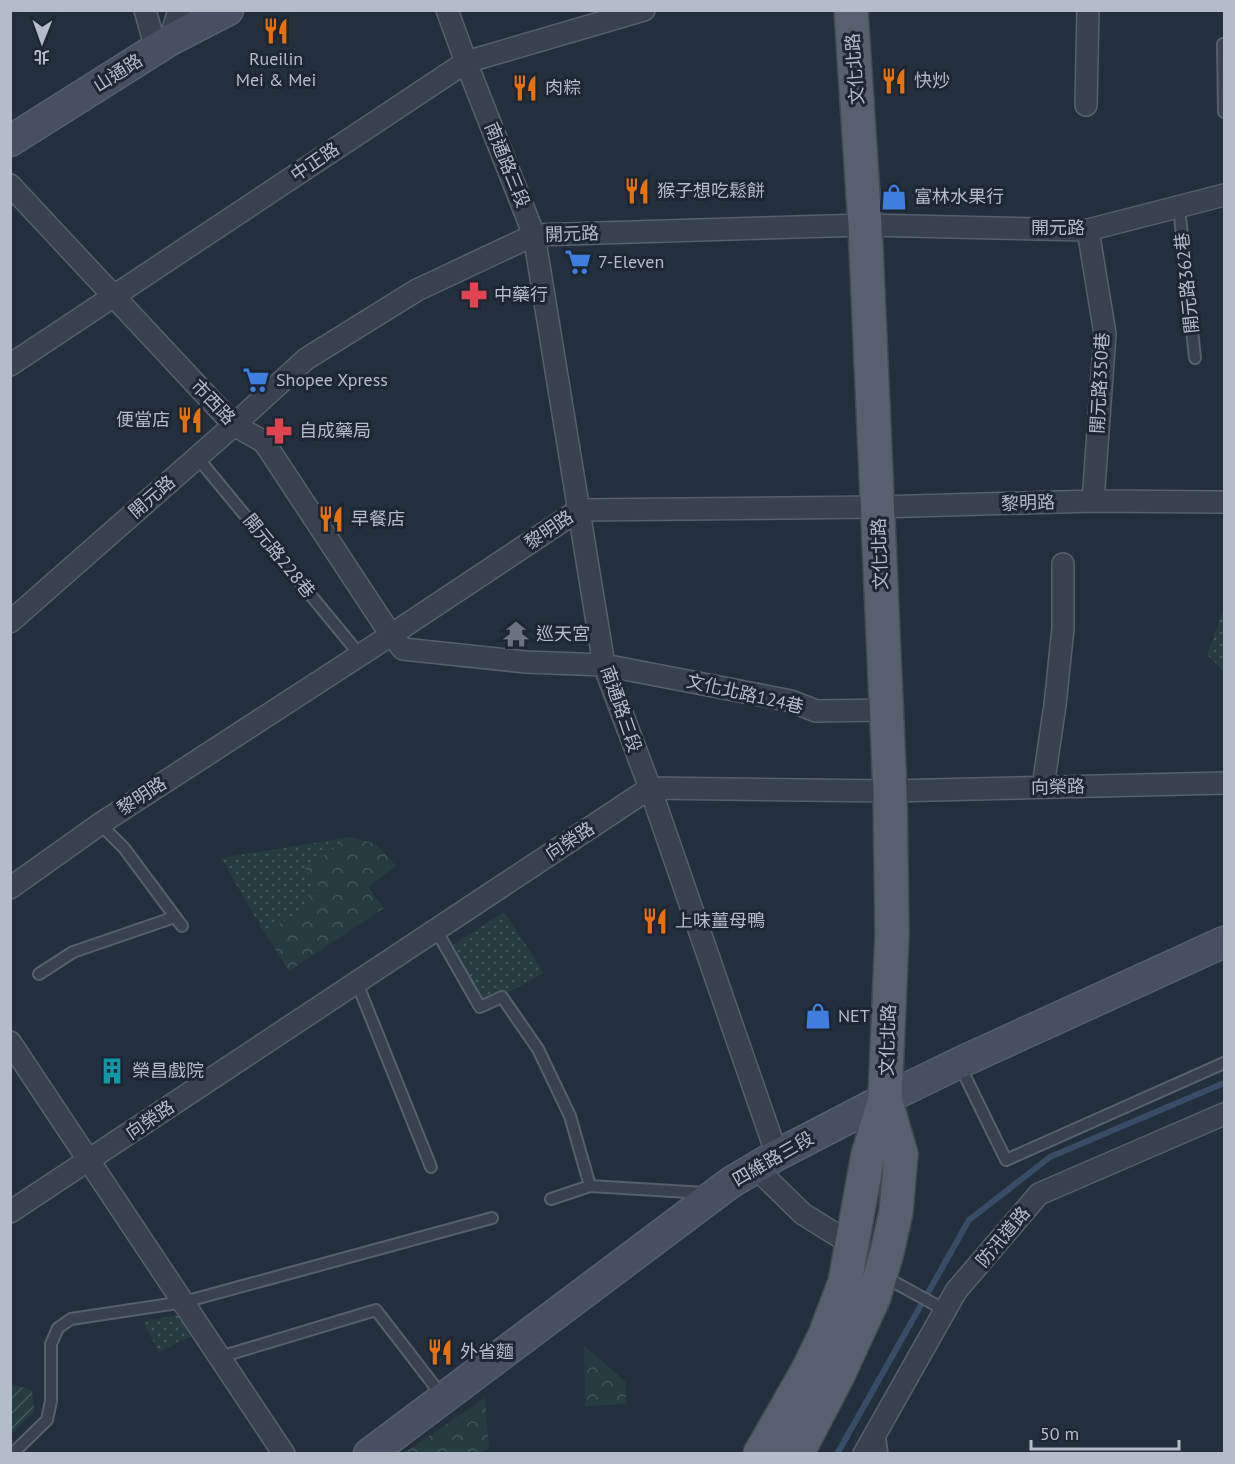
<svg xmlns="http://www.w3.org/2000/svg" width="1235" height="1464" font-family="'PT Sans','Noto Sans TC',sans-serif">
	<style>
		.grass { fill: url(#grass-dots) }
		.forest { fill: url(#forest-crowns) }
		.garden { fill: url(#garden-furrows) }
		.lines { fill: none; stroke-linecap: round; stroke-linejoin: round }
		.stream { stroke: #394c67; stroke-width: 6 }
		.lane-casing { stroke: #565f6c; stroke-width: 14 }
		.street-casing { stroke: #565f6c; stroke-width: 24 }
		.secondary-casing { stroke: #565f6c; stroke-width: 33 }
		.primary-casing { stroke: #414a57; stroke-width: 36 }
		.lane { stroke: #38414e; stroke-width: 10 }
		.street { stroke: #38414e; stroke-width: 21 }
		.secondary { stroke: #465061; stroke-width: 30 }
		.primary { stroke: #56606e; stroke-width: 33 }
		.labels { text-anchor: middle; stroke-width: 6; stroke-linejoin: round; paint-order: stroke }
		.poi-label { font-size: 18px; fill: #b4bcc9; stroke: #1d2633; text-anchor: start }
		.street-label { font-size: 18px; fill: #b4bcc9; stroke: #1d2633 }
	</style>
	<defs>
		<pattern id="grass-dots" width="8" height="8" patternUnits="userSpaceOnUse" patternTransform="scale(1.5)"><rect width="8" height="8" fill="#263c3f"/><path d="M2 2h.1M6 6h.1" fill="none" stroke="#435659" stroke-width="1.8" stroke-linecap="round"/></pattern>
		<pattern id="forest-crowns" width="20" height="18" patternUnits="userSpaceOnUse" patternTransform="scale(1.5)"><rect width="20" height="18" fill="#263c3f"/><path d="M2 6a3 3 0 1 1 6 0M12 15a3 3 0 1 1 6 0" fill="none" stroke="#435659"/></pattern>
		<pattern id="garden-furrows" width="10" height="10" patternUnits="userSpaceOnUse" patternTransform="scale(1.5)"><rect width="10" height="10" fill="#263c3f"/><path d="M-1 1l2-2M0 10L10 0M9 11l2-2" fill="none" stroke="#435659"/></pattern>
	</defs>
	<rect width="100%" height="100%" fill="#242f3e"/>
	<!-- grass -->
	<path class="grass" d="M1224,608V671L1207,655Z
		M351,837L306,868L320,887L311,907L264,932L221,858Z
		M504,912L544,973L484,1005L453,945Z
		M177,1315L192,1336L159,1352L143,1322Z"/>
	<!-- forest -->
	<path class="forest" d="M351,837L376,844L396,866L368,887L384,908L289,971L264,932L310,907L304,899L319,887L305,868Z
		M584,1346L626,1382V1404L585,1406Z
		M485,1398L489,1449L477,1453H404Z"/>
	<!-- garden -->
	<path class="garden" d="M11,1384L32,1390L34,1412L11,1434Z"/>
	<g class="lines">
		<!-- stream -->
		<path class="stream" d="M837,1454L969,1220L1050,1157L1224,1083"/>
		<!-- lane casing -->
		<g class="lane-casing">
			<path id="lane" d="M1223,44L1224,112
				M1179,207L1195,358
				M197,457L360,655
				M100,824L124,848L182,926
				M436,930L480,1007L502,997L538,1049L570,1116L590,1186
				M39,974L73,952L175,917
				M357,983L431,1167
				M960,1066L1006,1160L1224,1063
				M551,1199L590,1186L705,1193
				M883,1276L945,1310
				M220,1357L376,1310L443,1397
				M879,1432L882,1454
				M12,1454L47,1420L51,1401V1344L58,1328L71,1319L184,1302L492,1218"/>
		</g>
		<!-- street casing -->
		<g class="street-casing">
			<path id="street" d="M145,10L156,49
				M447,10L466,62L534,235L604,665L650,788L777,1155
				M170,40L179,10
				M1086,105L1088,10
				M10,185L234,425L264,442L391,635L403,649L526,662L604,665L791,701L816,711L887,710
				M1088,230L1105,334L1093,501
				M10,365L466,62L644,10
				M10,622L234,425L306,359L417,290L534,235L865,225L1088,230L1224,195
				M1043,787L1055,705L1063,628V564
				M10,888L100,824L391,635L579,510L878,507L1093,501L1224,502
				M10,1042L284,1454
				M756,1168L803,1214L853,1245
				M10,1212L650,788L890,791L1224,783
				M864,1454L956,1291L1039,1194L1224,1114"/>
		</g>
		<!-- secondary casing -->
		<g class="secondary-casing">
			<path id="secondary" d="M10,141L170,40L228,10
				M369,1454L730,1183L777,1155L885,1099L959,1063L1224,942"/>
		</g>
		<!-- primary casing -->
		<g class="primary-casing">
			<path id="primary" d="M760,1454L808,1370L825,1335L845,1282L868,1155L885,1099L892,934L890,791L865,225L851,10
				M797,1454L838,1375L874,1297L887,1252L896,1212L901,1154L885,1099"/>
		</g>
		<!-- lane -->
		<use href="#lane" class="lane"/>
		<!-- street -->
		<use href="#street" class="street"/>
		<!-- secondary -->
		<use href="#secondary" class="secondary"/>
		<!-- primary -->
		<use href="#primary" class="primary"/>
	</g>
	<!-- icons -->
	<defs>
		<g id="restaurant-bare" transform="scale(2.07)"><path d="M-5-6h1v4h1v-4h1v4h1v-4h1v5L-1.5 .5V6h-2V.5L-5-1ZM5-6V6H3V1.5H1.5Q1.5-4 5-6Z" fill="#e8710a" stroke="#1d2633" stroke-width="2.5" paint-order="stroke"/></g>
		<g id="shop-bare" transform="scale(2.07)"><path d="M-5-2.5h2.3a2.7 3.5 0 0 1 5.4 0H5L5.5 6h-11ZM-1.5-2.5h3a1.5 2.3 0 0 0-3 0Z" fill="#3f7fe0" stroke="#1d2633" stroke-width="2.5" paint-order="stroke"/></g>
		<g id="supermarket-bare" transform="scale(2.07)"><path d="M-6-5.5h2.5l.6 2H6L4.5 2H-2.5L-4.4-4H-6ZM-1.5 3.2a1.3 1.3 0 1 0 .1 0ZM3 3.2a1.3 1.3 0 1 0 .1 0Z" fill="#3f7fe0" stroke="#1d2633" stroke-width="2.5" paint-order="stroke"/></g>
		<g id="pharmacy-bare" transform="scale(2.07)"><path d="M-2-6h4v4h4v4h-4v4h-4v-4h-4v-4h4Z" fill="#e0444e" stroke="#1d2633" stroke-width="2.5" paint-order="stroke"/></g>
		<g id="temple-bare" transform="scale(2.07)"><path d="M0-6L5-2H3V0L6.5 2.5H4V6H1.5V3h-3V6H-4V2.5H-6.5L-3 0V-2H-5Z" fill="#6b7280" stroke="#1d2633" stroke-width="2.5" paint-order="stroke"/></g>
		<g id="building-bare" transform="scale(2.07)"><path d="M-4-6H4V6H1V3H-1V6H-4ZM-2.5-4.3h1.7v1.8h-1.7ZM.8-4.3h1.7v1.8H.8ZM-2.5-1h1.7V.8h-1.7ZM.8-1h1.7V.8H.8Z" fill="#0f9aa8" stroke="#1d2633" stroke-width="2.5" paint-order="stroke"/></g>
	</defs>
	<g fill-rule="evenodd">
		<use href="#restaurant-bare" x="276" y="31"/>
		<use href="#restaurant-bare" x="894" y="81"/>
		<use href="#restaurant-bare" x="525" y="88"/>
		<use href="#restaurant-bare" x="637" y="191"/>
		<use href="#shop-bare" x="894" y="197"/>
		<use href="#supermarket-bare" x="578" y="262"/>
		<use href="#pharmacy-bare" x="474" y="295"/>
		<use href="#supermarket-bare" x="256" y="380"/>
		<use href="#restaurant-bare" x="190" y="420"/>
		<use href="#pharmacy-bare" x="279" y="431"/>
		<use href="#restaurant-bare" x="331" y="519"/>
		<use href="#temple-bare" x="516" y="634"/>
		<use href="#restaurant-bare" x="655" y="921"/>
		<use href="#shop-bare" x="818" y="1016"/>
		<use href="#building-bare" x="112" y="1071"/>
		<use href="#restaurant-bare" x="440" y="1352"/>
	</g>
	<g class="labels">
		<!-- poi labels -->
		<g class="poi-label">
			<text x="276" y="65" text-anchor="middle">Rueilin<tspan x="276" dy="21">Mei &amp; Mei</tspan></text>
			<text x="914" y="87">快炒</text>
			<text x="545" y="94">肉粽</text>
			<text x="657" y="197">猴子想吃鬆餅</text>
			<text x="914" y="203">富林水果行</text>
			<text x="598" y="268">7-Eleven</text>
			<text x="494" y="301">中藥行</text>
			<text x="276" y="386">Shopee Xpress</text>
			<text x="170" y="426" text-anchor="end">便當店</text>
			<text x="299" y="437">自成藥局</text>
			<text x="351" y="525">早餐店</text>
			<text x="536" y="640">巡天宮</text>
			<text x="675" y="927">上味薑母鴨</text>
			<text x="838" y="1022">NET</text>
			<text x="132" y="1077">榮昌戲院</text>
			<text x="460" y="1358">外省麵</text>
		</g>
		<!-- street labels -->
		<g class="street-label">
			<text transform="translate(855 69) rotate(-94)" y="6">文化北路</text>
			<text transform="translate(118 73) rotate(-32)" y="6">山通路</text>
			<text transform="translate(315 162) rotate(-34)" y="6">中正路</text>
			<text transform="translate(507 165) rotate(68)" y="6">南通路三段</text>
			<text x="1058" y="234">開元路</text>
			<text transform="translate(572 234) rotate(-2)" y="6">開元路</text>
			<text transform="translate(1187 283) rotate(-96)" y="6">開元路362巷</text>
			<text transform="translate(1100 383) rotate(-87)" y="6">開元路350巷</text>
			<text transform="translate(213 402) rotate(46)" y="6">市西路</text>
			<text transform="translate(152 497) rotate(-41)" y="6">開元路</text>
			<text transform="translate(1028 503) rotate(-2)" y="6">黎明路</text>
			<text transform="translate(549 530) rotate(-34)" y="6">黎明路</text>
			<text transform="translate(880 554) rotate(-92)" y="6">文化北路</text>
			<text transform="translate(279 556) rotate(51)" y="6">開元路228巷</text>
			<text transform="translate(745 694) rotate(13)" y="6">文化北路124巷</text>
			<text transform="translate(621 709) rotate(71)" y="6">南通路三段</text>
			<text transform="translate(1058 787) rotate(-1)" y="6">向榮路</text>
			<text transform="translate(142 796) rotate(-33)" y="6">黎明路</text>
			<text transform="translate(570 841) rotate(-33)" y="6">向榮路</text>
			<text transform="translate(888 1040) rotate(-88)" y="6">文化北路</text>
			<text transform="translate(150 1120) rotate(-34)" y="6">向榮路</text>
			<text transform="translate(773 1159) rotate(-30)" y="6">四維路三段</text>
			<text transform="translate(1003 1237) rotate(-50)" y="6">防汛道路</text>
		</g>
	</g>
	<!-- border -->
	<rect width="1235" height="1464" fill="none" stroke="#b4bcc9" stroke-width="24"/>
	<!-- north arrow -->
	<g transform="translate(42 42) rotate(181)" stroke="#1d2633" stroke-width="4.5" paint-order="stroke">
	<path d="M0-4.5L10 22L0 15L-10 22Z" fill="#b4bcc9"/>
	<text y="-9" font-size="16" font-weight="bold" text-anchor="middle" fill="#b4bcc9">北</text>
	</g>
	<!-- scale -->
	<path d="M1031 1440v9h148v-9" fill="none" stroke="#b4bcc9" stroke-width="3"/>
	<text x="1040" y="1440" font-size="18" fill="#b4bcc9" stroke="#1d2633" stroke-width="4.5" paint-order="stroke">50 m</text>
</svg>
